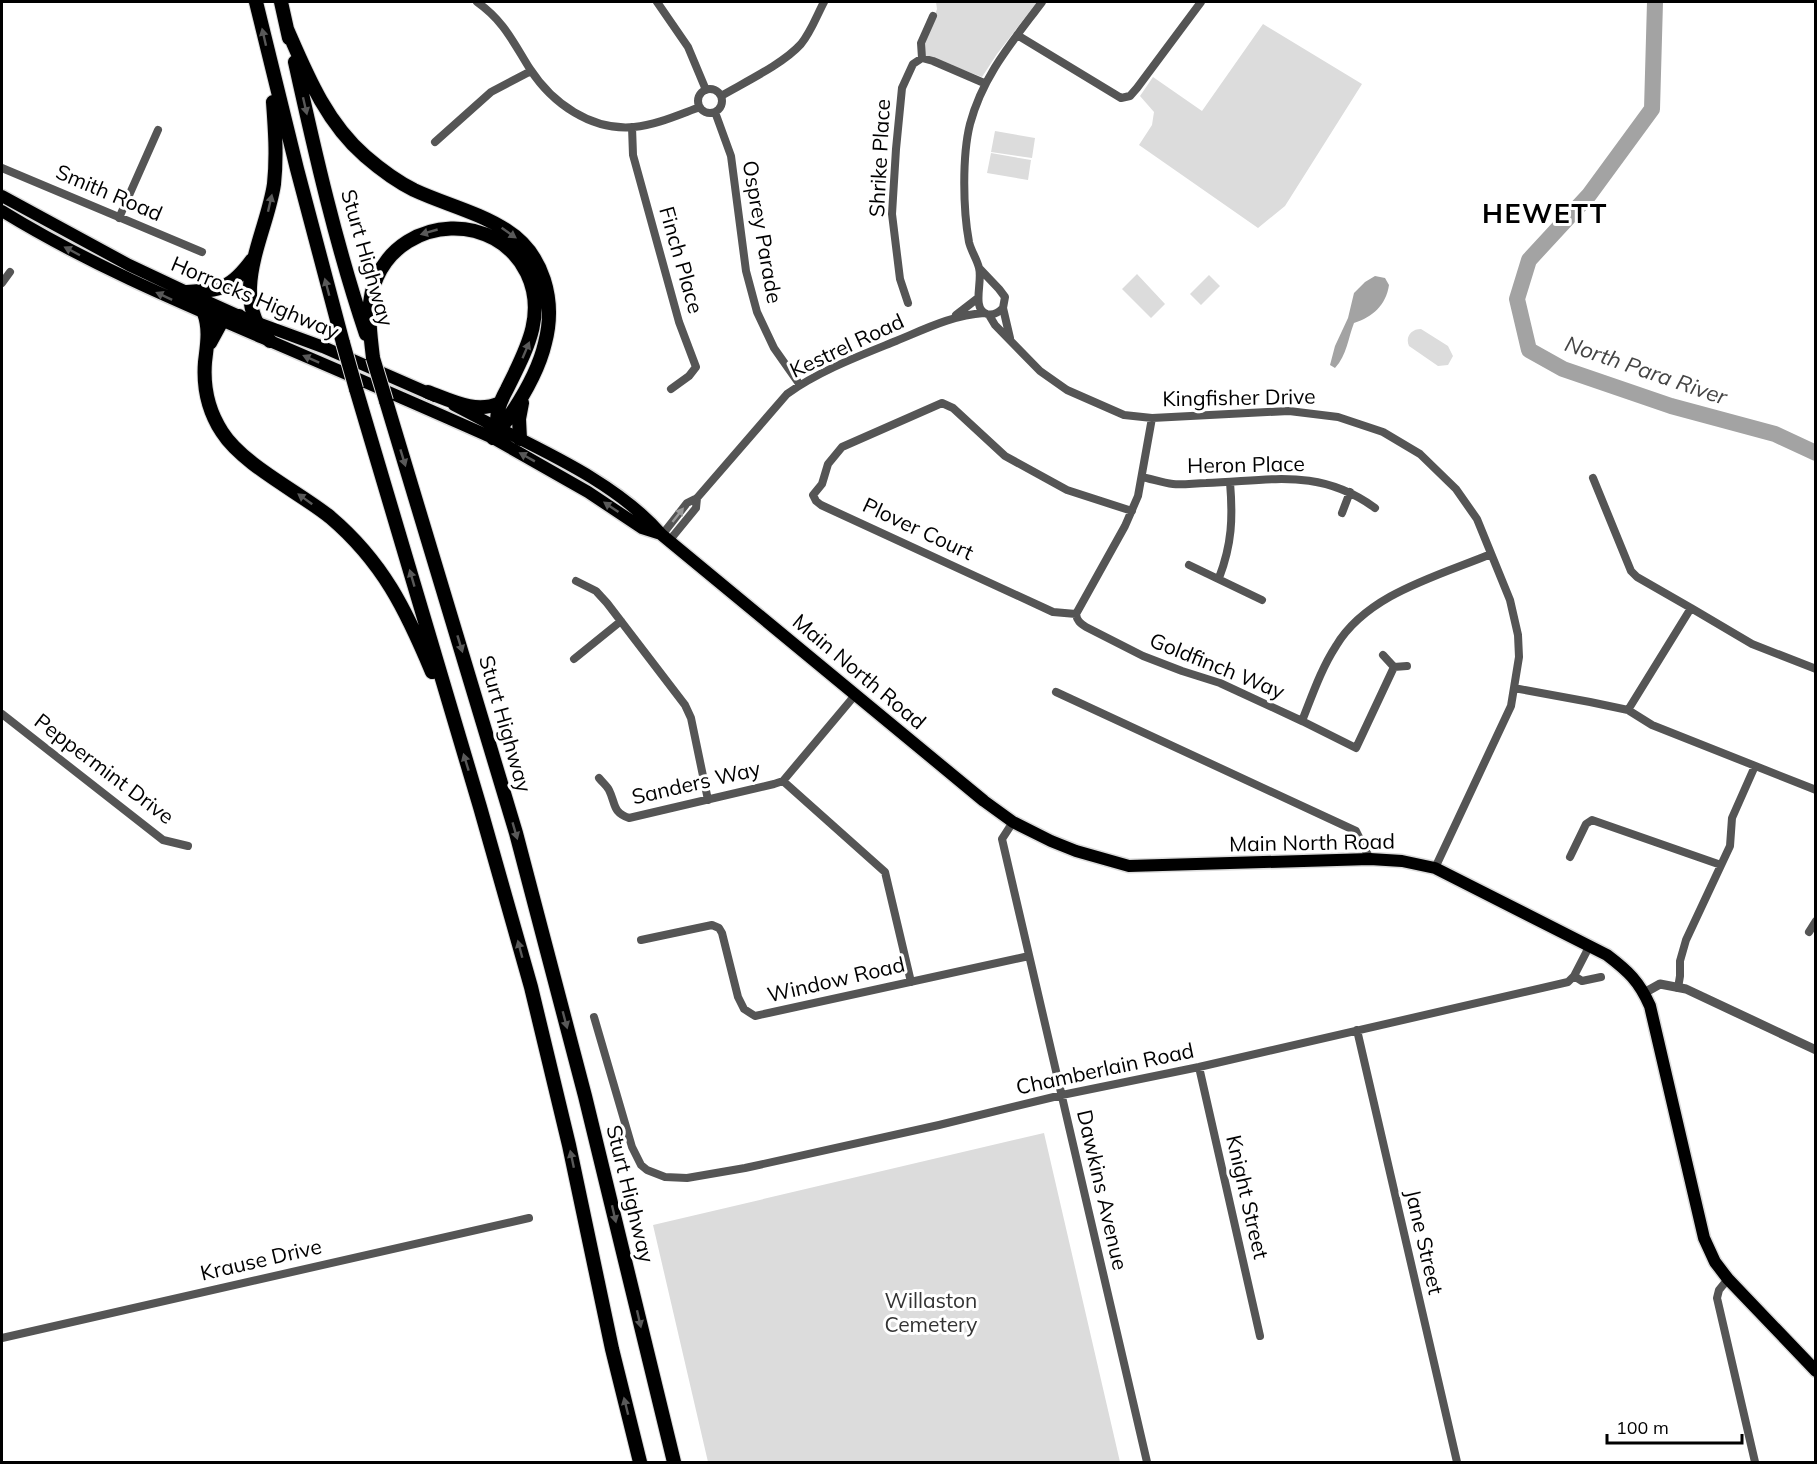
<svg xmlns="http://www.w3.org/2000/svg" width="1817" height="1464" font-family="Mulish,sans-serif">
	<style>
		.green { fill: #dcdcdc }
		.water { fill: #a3a3a3 }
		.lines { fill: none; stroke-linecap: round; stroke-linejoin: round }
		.river { stroke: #a3a3a3; stroke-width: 16 }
		.primary-casing { stroke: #dbdbdb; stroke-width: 15 }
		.trunk-casing { stroke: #dbdbdb; stroke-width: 15 }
		.motorway-casing { stroke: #dbdbdb; stroke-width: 16 }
		.minor { stroke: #555; stroke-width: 8 }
		.tertiary { stroke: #555; stroke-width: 9 }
		.primary { stroke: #000; stroke-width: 12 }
		.trunk { stroke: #000; stroke-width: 12 }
		.motorway { stroke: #000; stroke-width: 14 }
		.motorway-bridge-casing { stroke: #dbdbdb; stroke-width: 16; stroke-linecap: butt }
		.motorway-bridge { stroke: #000; stroke-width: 14 }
		.oneway { fill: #595959 }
		.oneway2 { fill: #999 }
		.labels { text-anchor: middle; stroke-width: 6; stroke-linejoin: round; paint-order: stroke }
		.street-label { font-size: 21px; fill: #000; stroke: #fff }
		.park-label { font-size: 21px; fill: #333; stroke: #fff }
		.water-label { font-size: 22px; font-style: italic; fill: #444; stroke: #fff }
		.district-label { font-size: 27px; font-weight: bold; letter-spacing: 1.5px; fill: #000; stroke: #fff }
	</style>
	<rect width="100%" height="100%" fill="#fff"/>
	<!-- green -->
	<path class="green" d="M936,2H1037L997,54L982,77L924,55L923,48L937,9Z
		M1263,24L1362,84L1285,206L1258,228L1139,145L1152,125L1154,112L1140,96L1153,77L1202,111Z
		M995,131L1035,138L1032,158L991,152Z
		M991,153L1031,160L1028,180L987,173Z
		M1137,274L1165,304L1151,318L1122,289Z
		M1209,275L1220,286L1201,305L1190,294Z
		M1421,329L1448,346L1453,356L1448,365L1438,366L1409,346C1405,337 1411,329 1421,329Z
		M1044,1133L1120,1462H708L653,1225Z"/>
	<!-- water -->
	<path class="water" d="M1375,276L1385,278L1389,285C1386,305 1373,317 1354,323C1348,338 1347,355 1335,368L1330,365L1335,346L1348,318L1354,293L1365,282Z"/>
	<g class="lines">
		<!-- river -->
		<path class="river" d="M1655,2L1652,109L1589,195L1529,260L1517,299L1529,350L1563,369L1671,406L1775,434L1816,453"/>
		<!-- primary casing -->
		<g class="primary-casing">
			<path id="primary" d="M498,428C554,456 621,487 662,535L984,801L1013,822L1051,841L1076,851L1129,866L1370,859L1402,861L1435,868L1607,955C1628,971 1639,981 1650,1006L1704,1238L1715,1262L1728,1279L1816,1371
				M493,438L588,492L642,528L661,534"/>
		</g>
		<!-- trunk casing -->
		<g class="trunk-casing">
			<path id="trunk" d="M2,196L129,265L199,298L239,316L323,347L435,396
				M2,211C85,262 174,300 263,338C340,371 417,404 493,438
				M454,405L498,428"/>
		</g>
		<!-- motorway casing -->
		<g class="motorway-casing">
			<path id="motorway" d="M256,2L297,169L343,343
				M281,2L289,38
				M287,29C307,75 326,122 365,156C380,169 396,181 414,190C444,204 478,212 506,230C544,254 556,301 545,343C539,369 524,395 509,417C504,425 497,429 493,438
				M295,62C315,153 336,245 366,334
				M185,292C220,290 230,290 252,260
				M204,313C210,329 207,345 205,362C203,387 209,412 222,432C243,465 299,492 330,517C383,562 406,610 432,672
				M270,341C226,297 267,234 274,184C277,156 275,129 273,102
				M210,343L222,321L239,316
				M373,358C370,331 365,303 377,277C405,215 496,211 527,273C547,315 525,352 507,389C500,402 495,413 498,428
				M356,389L480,807L531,987L569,1145L612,1349L640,1462
				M428,392C452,401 476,414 500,403
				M386,401L516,833L585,1096L674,1462
				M520,439L519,419L522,403"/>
		</g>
		<!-- minor -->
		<path class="minor" d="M477,2C504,21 513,42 530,69C552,103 591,131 634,127C656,125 678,115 700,107
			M657,2L688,47L706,90
			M1017,35L1121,98L1130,96L1137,88L1201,2
			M922,58L921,43L933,16
			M698 101a12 12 0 1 1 24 0a12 12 0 1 1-24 0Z
			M721,96C745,82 783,64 801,44C811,32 817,15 824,2
			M715,112L731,156L746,271L757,312L774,348L800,385
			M632,127L633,155L679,322L696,367L689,376L671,389
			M435,142L491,92L531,71
			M2,168L202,252
			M119,218L158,130
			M980,269L999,289L1005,297L1003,308C999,312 994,316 987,314C971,309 983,282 979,268C977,259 971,251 969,242C963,210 962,156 970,124C983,75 1013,41 1042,2
			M2,283L10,272
			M908,303L900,279L892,214L896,149L902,88L913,64L922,58L933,61L984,83
			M1003,308L1010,338
			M956,315L978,298
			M989,315L995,325L1040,371L1067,390L1124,415L1152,418L1289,411L1338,417L1383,432L1420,454L1456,489L1477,519L1510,600L1518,635L1519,657L1511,706L1435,868
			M1152,418L1138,496L1125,526L1076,614C1077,621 1080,623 1086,627L1143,656L1182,671L1220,683L1302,721C1312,696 1321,669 1336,646C1367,594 1438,576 1491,554
			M1142,477C1152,479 1163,483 1173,484C1184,485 1195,483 1206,483C1270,481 1319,467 1375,508
			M1593,478L1631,571L1637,577L1691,608
			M1342,513L1350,492
			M662,535L687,503L697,498L787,394C819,371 859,356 896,341C925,329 953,315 984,313
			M669,541L696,508L697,498
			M1189,565L1262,600
			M1219,578C1232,544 1233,518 1230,482
			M576,581L596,591L607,603L685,705L691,718L708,800
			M1076,614L1053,612L821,505L816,501L813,495L822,484L828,464L842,447L942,403L953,408L1005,456L1067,490L1132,511
			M574,659L621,621
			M1394,667L1407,666
			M1514,688L1590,702L1628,710L1652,725L1816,790
			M1056,692L1356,831L1370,859
			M1628,710L1691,608L1752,644L1816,669
			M2,714L163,840L188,846
			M1302,721L1356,748L1394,667L1383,655
			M599,778C602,782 607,786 609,790C616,804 612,812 629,818L774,784L783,781L856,694
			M783,781L885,872L911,982
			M1013,822L1002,839L1147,1462
			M1570,857L1586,824L1592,820L1721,865
			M1809,932L1816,921
			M641,940L712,925L719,928L722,933L738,997L744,1009L755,1016L1029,956
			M1574,976L1582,981L1601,977
			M1678,988L1680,976V961L1686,940L1730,846L1732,818L1755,766
			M594,1017L632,1147L641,1165L647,1170L665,1177L687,1178L745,1168L939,1125L1062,1095L1199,1067L1568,982L1574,976L1590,945
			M1357,1030L1457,1462
			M1199,1067L1260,1336
			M1728,1279L1719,1290L1717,1298L1755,1462
			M2,1338L529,1218"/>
		<!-- tertiary -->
		<path class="tertiary" d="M1644,993L1660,984L1686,989L1816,1050"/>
		<!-- primary -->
		<use href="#primary" class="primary"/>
		<!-- trunk -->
		<use href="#trunk" class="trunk"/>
		<!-- motorway -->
		<use href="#motorway" class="motorway"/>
		<!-- motorway-bridge casing -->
		<g class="motorway-bridge-casing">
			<path id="motorway-bridge" d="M343,343L356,389
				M373,358L386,401"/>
		</g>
		<!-- motorway-bridge -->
		<use href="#motorway-bridge" class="motorway-bridge"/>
	</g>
	<!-- one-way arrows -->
	<defs><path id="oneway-solid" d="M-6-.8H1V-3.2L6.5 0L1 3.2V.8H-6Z" transform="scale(1.5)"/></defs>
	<g class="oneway">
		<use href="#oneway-solid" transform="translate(264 37) rotate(-103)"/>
		<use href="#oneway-solid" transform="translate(305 106) rotate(77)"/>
		<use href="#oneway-solid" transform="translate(270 203) rotate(-77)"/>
		<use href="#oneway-solid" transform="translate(429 232) rotate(164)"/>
		<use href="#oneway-solid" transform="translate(509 233) rotate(35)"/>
		<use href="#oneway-solid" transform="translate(72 251) rotate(-152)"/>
		<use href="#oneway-solid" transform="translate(327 287) rotate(-105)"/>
		<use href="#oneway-solid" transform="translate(164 296) rotate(-155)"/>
		<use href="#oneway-solid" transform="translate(526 350) rotate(-67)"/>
		<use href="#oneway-solid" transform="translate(311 359) rotate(-156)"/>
		<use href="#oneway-solid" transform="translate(527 457) rotate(-151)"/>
		<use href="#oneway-solid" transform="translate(403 458) rotate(73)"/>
		<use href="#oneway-solid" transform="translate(305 499) rotate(-144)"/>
		<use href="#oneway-solid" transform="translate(611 507) rotate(-146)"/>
		<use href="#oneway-solid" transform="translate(412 578) rotate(-106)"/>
		<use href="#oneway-solid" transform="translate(460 644) rotate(73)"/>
		<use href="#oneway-solid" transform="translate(466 762) rotate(-107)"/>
		<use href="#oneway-solid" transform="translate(515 831) rotate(74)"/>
		<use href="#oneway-solid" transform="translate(520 949) rotate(-105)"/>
		<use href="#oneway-solid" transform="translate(565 1020) rotate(75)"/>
		<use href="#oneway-solid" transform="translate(572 1159) rotate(-102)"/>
		<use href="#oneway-solid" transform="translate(614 1214) rotate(77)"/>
		<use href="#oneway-solid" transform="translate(639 1319) rotate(77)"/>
		<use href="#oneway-solid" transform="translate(626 1406) rotate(-104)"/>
	</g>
	<use class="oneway2" href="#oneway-solid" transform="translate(678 515) rotate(-52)"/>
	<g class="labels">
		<!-- street labels -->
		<g class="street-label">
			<text transform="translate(880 158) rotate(-87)" y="7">Shrike Place</text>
			<text transform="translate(109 193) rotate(23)" y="7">Smith Road</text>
			<text transform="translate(762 232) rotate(80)" y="7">Osprey Parade</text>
			<text transform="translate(367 258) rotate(74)" y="7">Sturt Highway</text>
			<text transform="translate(681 260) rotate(74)" y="7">Finch Place</text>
			<text transform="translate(255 298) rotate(23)" y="7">Horrocks Highway</text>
			<text transform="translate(847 346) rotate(-25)" y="7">Kestrel Road</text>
			<text transform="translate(1239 398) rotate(-1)" y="7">Kingfisher Drive</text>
			<text transform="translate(1246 465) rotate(-1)" y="7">Heron Place</text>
			<text transform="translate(918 529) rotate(25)" y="7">Plover Court</text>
			<text transform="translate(1217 666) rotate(22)" y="7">Goldfinch Way</text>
			<text transform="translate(859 672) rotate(40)" y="7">Main North Road</text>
			<text transform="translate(505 724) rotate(74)" y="7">Sturt Highway</text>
			<text transform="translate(104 769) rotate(37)" y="7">Peppermint Drive</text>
			<text transform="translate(696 783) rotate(-13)" y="7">Sanders Way</text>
			<text transform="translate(1312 843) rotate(-1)" y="7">Main North Road</text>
			<text transform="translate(836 980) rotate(-13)" y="7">Window Road</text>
			<text transform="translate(1105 1069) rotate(-12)" y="7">Chamberlain Road</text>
			<text transform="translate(1102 1190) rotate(77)" y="7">Dawkins Avenue</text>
			<text transform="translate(630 1194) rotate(76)" y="7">Sturt Highway</text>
			<text transform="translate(1247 1197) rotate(77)" y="7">Knight Street</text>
			<text transform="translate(1424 1242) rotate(77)" y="7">Jane Street</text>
			<text transform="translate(261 1260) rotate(-13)" y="7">Krause Drive</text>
		</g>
		<!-- park labels -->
		<g class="park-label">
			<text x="931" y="1308">Willaston<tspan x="931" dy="24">Cemetery</tspan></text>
		</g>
		<!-- water labels -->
		<g class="water-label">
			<text transform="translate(1646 370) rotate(19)" y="8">North Para River</text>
		</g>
		<!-- district labels -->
		<g class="district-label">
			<text x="1545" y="223">HEWETT</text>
		</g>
	</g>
	<!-- border -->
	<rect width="1817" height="1464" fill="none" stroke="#000000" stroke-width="6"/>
	<!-- scale -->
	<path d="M1607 1434v9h135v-9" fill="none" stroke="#000000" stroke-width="3"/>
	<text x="1616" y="1434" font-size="18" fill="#000000" stroke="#ffffff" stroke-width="4.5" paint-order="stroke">100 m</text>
</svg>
